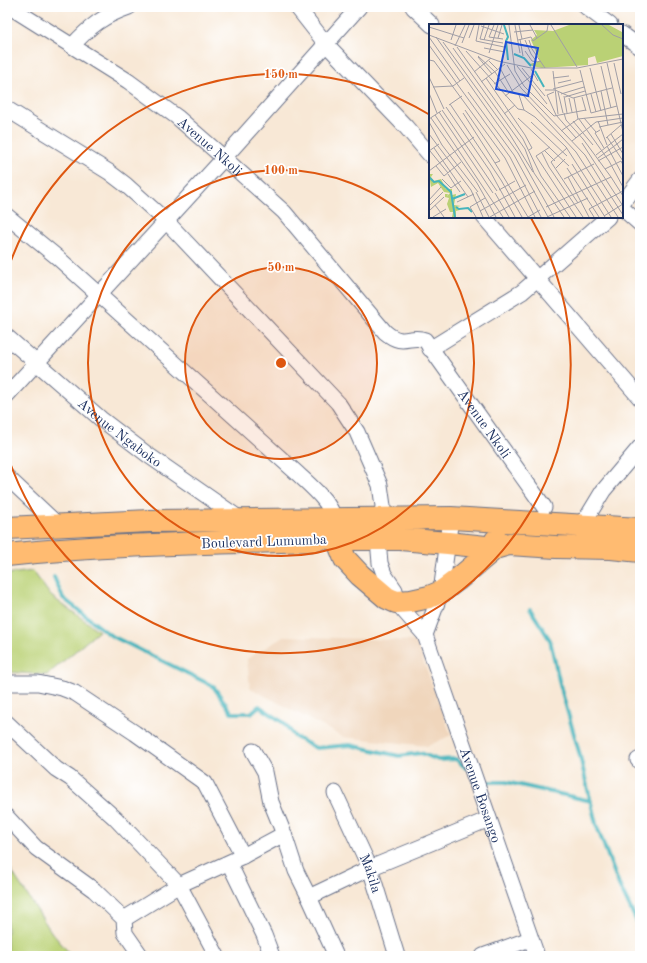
<svg xmlns="http://www.w3.org/2000/svg" width="647" height="963" font-family="'Old Standard TT',serif">
	<style>
		.built { fill: #f0d6bc }
		.green { fill: #bad175; stroke: #6a806a }
		.lines { fill: none; stroke-linecap: round; stroke-linejoin: round }
		.stream { stroke: #45b4bc; stroke-width: 4 }
		.street-casing { stroke: #687088; stroke-width: 17 }
		.highway-casing { stroke: #687088; stroke-width: 24 }
		.street { stroke: #fff; stroke-width: 15 }
		.highway { stroke: #ffbb71; stroke-width: 22 }
		.ring { fill: none; stroke: #de5710; stroke-width: 2 }
		.labels { text-anchor: middle; stroke-width: 3.5; stroke-linejoin: round; paint-order: stroke }
		.street-label { font-size: 14px; fill: #1b2f5e; stroke: #fff }
		.inset-river { fill: none; stroke: #45b4bc; stroke-width: 2 }
		.inset-road { fill: none; stroke: #a09ea6; stroke-width: 1 }
		.view { fill: #1d4ed8; fill-opacity: 0.15; stroke: #1d4ed8; stroke-width: 2 }
		.inset-edge { fill: none; stroke: #1b2f5e; stroke-width: 2 }
		.centre { fill: #de5710; stroke: #fff; stroke-width: 2 }
		.ring-label { font-size: 12px; text-anchor: middle; font-weight: bold; fill: #de5710; stroke: #fff; stroke-width: 3.5; stroke-linejoin: round; paint-order: stroke }
	</style>
	<rect width="100%" height="100%" fill="#fff"/>
	<filter id="ink" filterUnits="userSpaceOnUse"><feTurbulence type="fractalNoise" baseFrequency=".025" numOctaves="2"/><feDisplacementMap in="SourceGraphic" scale="8" xChannelSelector="R" yChannelSelector="G"/><feConvolveMatrix kernelMatrix="1 2 1 2 8 2 1 2 1" color-interpolation-filters="sRGB"/></filter>
	<filter id="wash" filterUnits="userSpaceOnUse"><feTurbulence type="fractalNoise" baseFrequency=".012" numOctaves="4" result="noise"/><feDisplacementMap in="SourceGraphic" scale="16" xChannelSelector="R" yChannelSelector="G"/><feGaussianBlur stdDeviation="0.9" result="paint"/><feColorMatrix in="noise" values="0 0 0 0 0 0 0 0 0 0 0 0 0 0 0 0 0 1.4 0 .05"/><feComposite in="paint" operator="in"/></filter>
	<g filter="url(#wash)">
		<rect width="100%" height="100%" fill="#f8e8d6"/>
		<!-- built -->
		<path class="built" d="M285,636L416,641L451,735L428,746L343,737L250,688L247,659Z"/>
		<!-- green -->
		<path class="green" d="M33,571L51,596L99,631L47,675L7,672V574Z
			M7,864L52,933L72,956H7Z"/>
		<g class="lines">
			<!-- stream -->
			<path class="stream" d="M54,577L63,598L110,635L213,686L232,713H251L259,706L284,723L295,737L316,748L350,745L399,756L421,753L438,760L456,759L466,768
				M530,609L550,640L560,685L579,752L596,824L619,885L640,928
				M480,780L482,782H506L591,801"/>
		</g>
	</g>
	<g filter="url(#ink)">
		<g class="lines">
			<!-- street casing -->
			<g class="street-casing">
				<g id="street">
					<path id="s1" d="M10,7L128,81L177,117L224,158L284,212L385,332C404,348 409,334 425,340L544,507"/>
					<path d="M297,7L326,44L406,127L430,155"/>
					<path d="M413,7L432,25"/>
					<path d="M586,7L610,25"/>
					<path d="M622,34L640,47"/>
					<path d="M72,46C90,26 103,16 129,7"/>
					<path id="s2" d="M7,109L109,172L126,185L166,221L338,403L357,432L380,485L383,506L378,540L380,563L384,574L395,590L396,602L425,635L537,956"/>
					<path d="M622,204L640,180"/>
					<path d="M622,208L640,224"/>
					<path d="M7,216L57,257L298,474C313,488 334,505 336,526"/>
					<path d="M484,217L640,398"/>
					<path id="s3" d="M7,337L101,419L148,455L240,519"/>
					<path d="M430,349L522,292L608,217"/>
					<path d="M7,395L224,158L359,7"/>
					<path d="M7,477L58,525"/>
					<path d="M577,524L586,519L603,491L640,447"/>
					<path d="M425,635L441,592L451,518"/>
					<path d="M7,683H38L62,688L75,693L135,733L205,783L243,856"/>
					<path d="M7,723L56,769L70,778L115,818L179,885L217,956"/>
					<path d="M253,751L265,772L271,802L284,834L296,871L309,897L336,956"/>
					<path d="M638,760L640,759"/>
					<path id="s4" d="M335,793L370,868L397,956"/>
					<path d="M7,817L36,848L94,890L124,919L125,933L141,956"/>
					<path d="M229,863L264,935L272,956"/>
					<path d="M309,897L370,868L489,819"/>
					<path d="M124,919L179,885L243,856L284,834"/>
					<path d="M483,956L530,939"/>
				</g>
			</g>
			<!-- highway casing -->
			<g class="highway-casing">
				<path id="highway" d="M7,528L149,521L451,518L640,529
					M337,539L345,559L360,575L387,598L396,602L411,601L429,597L441,592L457,580L495,548L496,540
					M7,555C110,544 213,543 316,540L321,537L337,539H400L448,543L495,548L509,544L556,547L611,548L640,551"/>
			</g>
			<!-- street -->
			<use href="#street" class="street"/>
			<!-- highway -->
			<use href="#highway" class="highway"/>
		</g>
	</g>
	<!-- distance rings -->
	<circle cx="281" cy="363" r="96" fill="#de5710" fill-opacity=".12"/>
	<g class="ring">
		<circle cx="281" cy="363" r="96"/>
		<circle cx="281" cy="363" r="193"/>
		<path d="M8 269A289 289 0 0 1 430 115M531 218A289 289 0 1 1 8 457"/>
	</g>
	<g class="labels">
		<!-- street labels -->
		<g class="street-label">
			<text dy="5" stroke="none"><textPath href="#s1" startOffset="244">Avenue Nkoli</textPath></text>
			<text dy="5" stroke="none"><textPath href="#s1" startOffset="645">Avenue Nkoli</textPath></text>
			<text dy="5" stroke="none"><textPath href="#s3" startOffset="148">Avenue Ngaboko</textPath></text>
			<text transform="translate(264 541) rotate(-2)" y="5">Boulevard Lumumba</text>
			<text dy="5" stroke="none"><textPath href="#s2" startOffset="873">Avenue Bosango</textPath></text>
			<text dy="5" stroke="none"><textPath href="#s4" startOffset="88">Makila</textPath></text>
		</g>
	</g>
	<!-- overview -->
	<g transform="translate(429 24)">
		<rect width="194" height="194" fill="#f8e8d6"/>
		<path d="M140,1H180L193,8L194,4V32L168,39L166,32L159,34V41L113,44L103,42L101,40L111,37L102,16L108,11L105,6L124,7ZM0,150H4L2,153L5,157L12,155L17,165H23V171L27,170L25,181L32,182L27,183L31,186L27,187V193H23L24,188H21L18,180L20,174L16,173V170H19L18,172L21,169L15,168L9,159L2,163Z" fill="#bad175"/>
		<path class="inset-river" d="M75,1L79,13L77,17L79,36M85,30L95,34L102,42M106,47L115,63M0,153L5,158L10,157L22,168L26,193M23,175L36,170M27,183L30,185L39,184L43,188"/>
		<path class="inset-road" d="M50,1L47,17L75,23M55,1L51,15L74,19M65,1L60,13L74,15M80,1L86,47L95,62L125,92L157,86M86,1L91,29M90,1L93,15M101,1L108,14M122,1L148,43M173,1L184,11L194,15M52,2L75,10M0,3L35,14M85,8L104,6M0,11L69,37L102,44H148L194,35M0,13L31,57M7,13L89,129L125,193M40,14L45,1M69,14L73,1M91,15L94,32M22,16L27,1M55,16L60,1M89,16L102,13L104,17L118,7L119,1M96,16L102,30L108,38L111,37M100,16L103,25L116,44M14,18L80,109L104,148M33,19L40,1M0,21L81,133L112,193M26,22L36,1M28,23L94,115L112,152L141,193M24,24L96,125L105,149L135,193M55,24L76,28M37,27L89,85L95,86L106,93L137,123L182,193M96,27L103,37L108,38M60,29L69,1M49,32L66,48L80,69M49,33L63,50M0,36L5,37L76,134L106,193M60,37L69,46M178,39L194,108M185,39L192,70M78,41L92,64L156,131L172,157M88,42L118,80M172,42L182,84M71,44L85,70M93,44L116,72M161,44L172,87M102,45L109,57M151,46L162,89L188,82M124,47L129,90M45,48L62,34M0,53L15,85M57,54L96,111L103,124L100,126M124,54L140,52M52,58L76,40M129,59L142,56M65,60L81,50M4,63L24,62L35,54M124,65L154,57M116,66H126L144,74L183,64M172,67L179,101M39,68L85,131L119,193M125,68L118,71L127,91M129,68L134,89M0,69L8,89M93,70L147,128L189,193M94,70L90,71L95,86M132,70L155,63M162,70L167,88M76,72L105,50M135,72L138,89M136,73L156,67M153,73L157,87M140,74L143,88M145,74L149,95M21,80L72,156L93,193M20,81L33,72M17,83L61,147L86,193M13,86L68,167M10,88L64,169M34,89L66,139L71,137L36,86M135,89L137,96L154,115L182,153M75,90L86,81M6,91L74,193M127,91L147,114M2,94L48,159L67,193M89,94L140,142M155,94L167,108M0,95L12,87M150,95L180,137L194,163M144,97L164,121M169,97L178,121M0,98L13,121L49,168M102,98L138,132M170,103L194,98M171,106L166,109L175,124M132,107L149,95L194,90M0,110L42,166L54,193M182,110L188,120L194,115M178,113L194,137M177,114L192,101M143,117L167,98L194,94M153,119L194,182M178,122L194,152M121,123L107,132L147,193M5,124L39,173M138,124L122,138L149,179M0,127L10,120M1,127L19,149M116,127L126,137M113,129L120,143L154,193M167,131L194,110M169,134L188,120L194,130M169,137L194,123M66,139L99,193M143,140L176,193M7,142L15,152L32,138M127,144L136,135M138,144L170,193M176,145L192,137L194,141M0,147L45,113M19,150L26,161L32,157M139,153L160,193M13,155L22,164L26,161L31,168M135,155L165,140M172,157L194,191M70,166L86,157M47,168L60,193M66,169L80,193M0,176L12,163M28,178L45,170M6,181L15,193M0,182L14,168M117,183L182,153L194,172M1,186L15,173M51,187L97,161M175,192L194,180M4,193L17,185M47,193L41,183L56,174M61,193L106,167M99,193L111,186M118,193L159,174M165,193L160,185L194,167"/>
		<path class="view" d="M77,18L109,24L99,72L67,65Z"/>
		<rect width="194" height="194" class="inset-edge"/>
	</g>
	<circle cx="281" cy="363" r="6" class="centre"/>
	<g class="ring-label">
		<text x="281" y="78">150 m</text>
		<text x="281" y="174">100 m</text>
		<text x="281" y="271">50 m</text>
	</g>
	<!-- margin -->
	<rect width="647" height="963" fill="none" stroke="#fff" stroke-width="24"/>
</svg>
